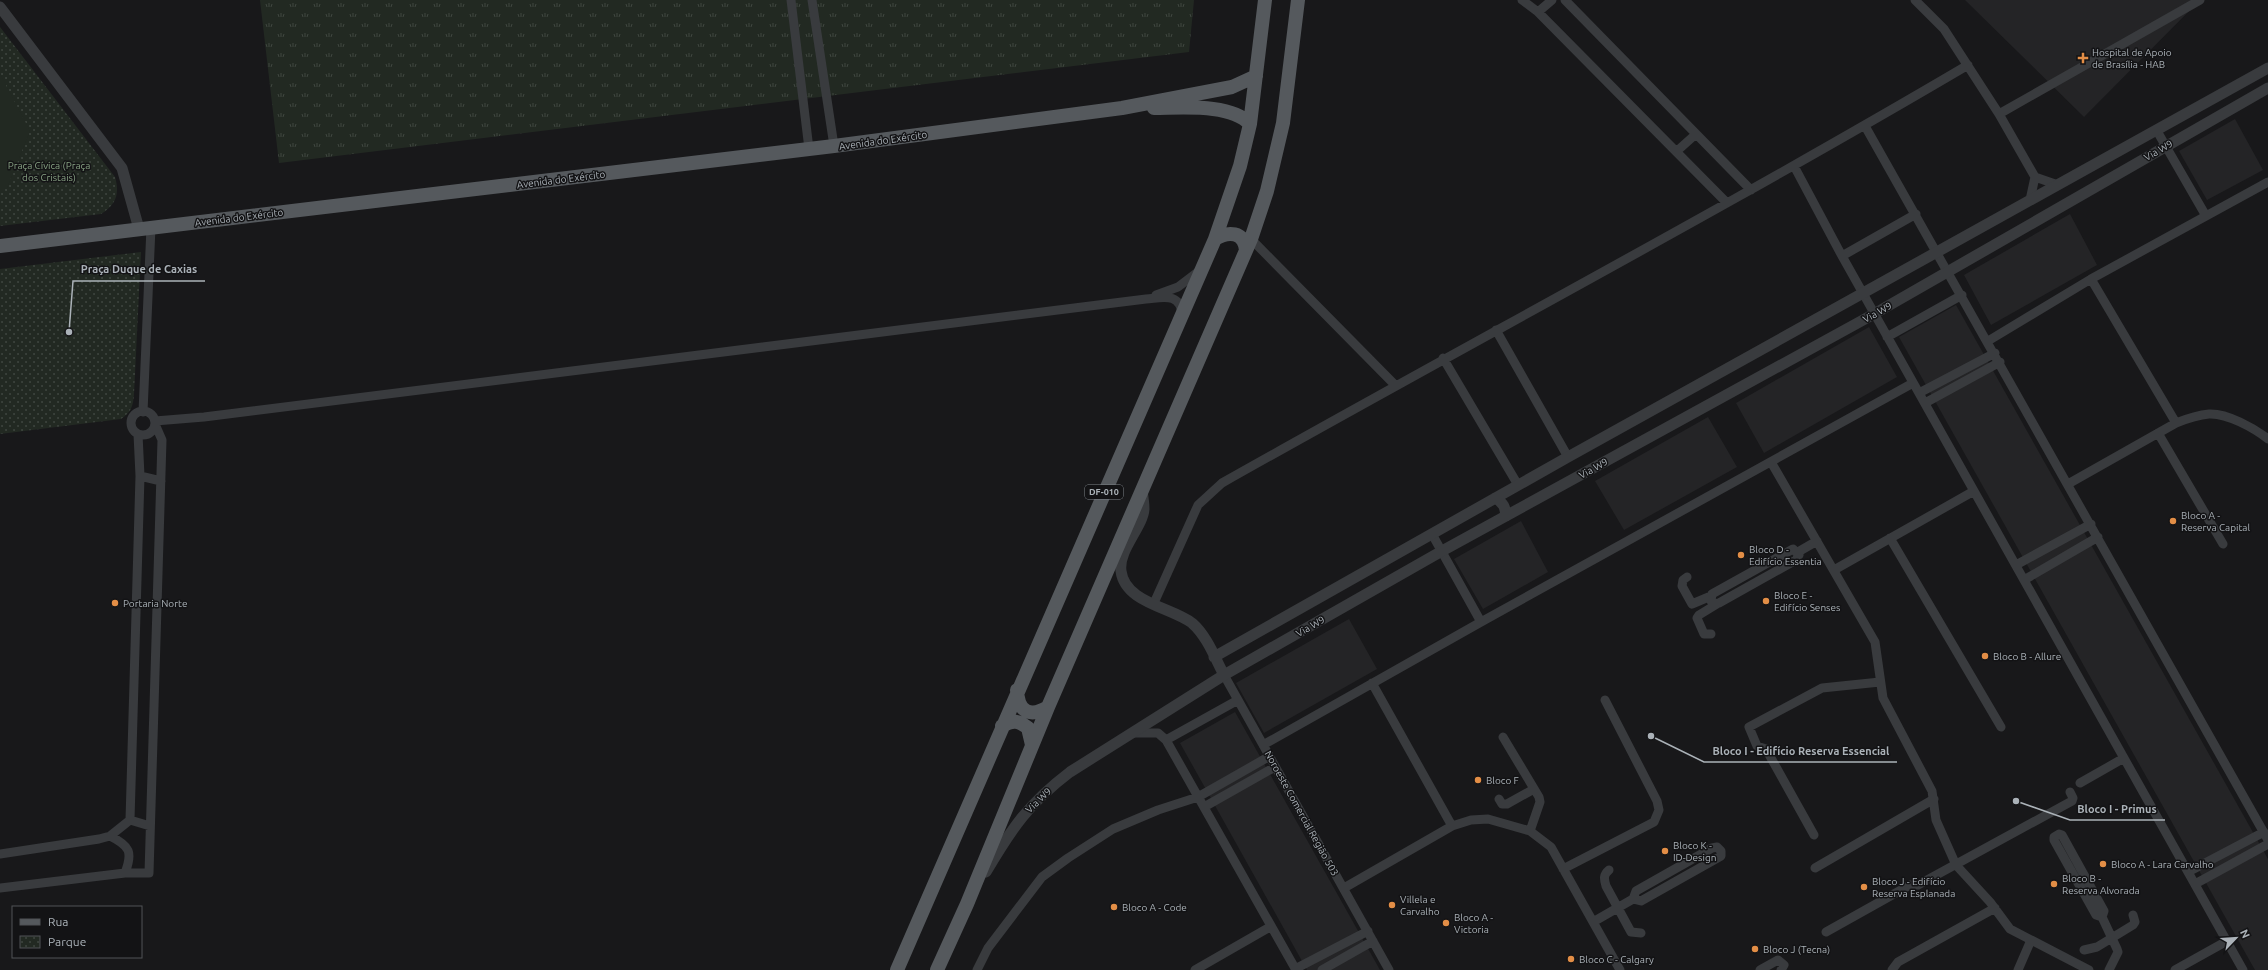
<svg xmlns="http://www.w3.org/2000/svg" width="2268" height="970" font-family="Ubuntu,sans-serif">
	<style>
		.built { fill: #242426 }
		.grass { fill: url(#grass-tufts) }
		.park { fill: url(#park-dots) }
		.garden { fill: #222922 }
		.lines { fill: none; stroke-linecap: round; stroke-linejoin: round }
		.minor { stroke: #393b3e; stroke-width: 9 }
		.tertiary { stroke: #393b3e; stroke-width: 11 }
		.primary { stroke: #55595d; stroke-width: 14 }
		.poi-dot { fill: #e38e46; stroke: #131315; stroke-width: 1.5 }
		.labels { text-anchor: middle; stroke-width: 3; stroke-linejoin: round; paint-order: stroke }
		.shield { fill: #131315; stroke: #7d8287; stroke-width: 1 }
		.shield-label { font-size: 9px; font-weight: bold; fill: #abb2b8 }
		.poi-label { font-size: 10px; fill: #abb2b8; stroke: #131315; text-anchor: start }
		.street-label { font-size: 10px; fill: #abb2b8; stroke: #131315 }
		.park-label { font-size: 10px; fill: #88a284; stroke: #131315 }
		.leader { fill: none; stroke: #abb2b8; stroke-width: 1.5 }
		.callout-dot { fill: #abb2b8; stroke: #131315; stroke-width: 1.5 }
		.callout-label { font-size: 11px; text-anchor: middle; font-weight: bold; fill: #abb2b8; stroke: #131315; stroke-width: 3; stroke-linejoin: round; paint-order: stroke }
	</style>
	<defs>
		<pattern id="grass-tufts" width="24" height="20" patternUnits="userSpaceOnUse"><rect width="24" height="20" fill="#222922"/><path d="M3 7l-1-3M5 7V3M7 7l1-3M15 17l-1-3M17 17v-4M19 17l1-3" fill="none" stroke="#3f4640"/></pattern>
		<pattern id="park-dots" width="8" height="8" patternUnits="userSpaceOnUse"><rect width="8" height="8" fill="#222922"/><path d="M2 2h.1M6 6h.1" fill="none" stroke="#3f4640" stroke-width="1.8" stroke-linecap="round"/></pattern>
	</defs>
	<rect width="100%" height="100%" fill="#18181a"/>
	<!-- built -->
	<path class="built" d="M1965,0H2200L2084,117Z
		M2235,119L2263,170L2207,200L2179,151Z
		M2070,214L2097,265L1991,325L1964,275Z
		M1956,305L2268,859V970H2255L1899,337Z
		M1869,327L1897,377L1764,453L1736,403Z
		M1708,417L1737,467L1624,530L1595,481Z
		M1521,521L1548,572L1483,609L1454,559Z
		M1349,619L1377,669L1264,733L1236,683Z
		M1235,712L1380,970H1307L1180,743Z"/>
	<!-- grass -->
	<path class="grass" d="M260,0H1194L1189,52L279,163Z"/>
	<!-- park -->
	<path class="park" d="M0,27L115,177C120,194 116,205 101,214L0,226Z
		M141,252L134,394C133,407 131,412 121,419L0,434V269Z"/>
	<!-- garden -->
	<path class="garden" d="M0,74L30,131L7,188H0Z"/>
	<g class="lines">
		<!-- minor -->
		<path class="minor" d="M791,0L809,149
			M812,0L834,146
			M1522,0L1538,12L1727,203
			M1565,0L1751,190
			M1915,0L1944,29L1999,114L2035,177L2058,185
			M1538,12L1552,0
			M1999,114L2200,0
			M1865,126L2268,840
			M2157,131L2206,216
			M1677,151L1696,134
			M1794,166L1842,256L2243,970
			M2030,200L2035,177
			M1251,239L1395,385
			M1842,256L1916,214
			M2091,279L2176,423
			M1156,295L1178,287L1199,271
			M1496,330L1568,457
			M1887,337L1962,295
			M1988,341L2091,279L2268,182
			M1443,358L1518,485
			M1919,393L1995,353
			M1925,403L2000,362
			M131 423a12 12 0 1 1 24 0a12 12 0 1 1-24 0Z
			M143,412L151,227
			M155,421L204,417L1146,299C1162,298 1180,292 1182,314
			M2158,433L2223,544
			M1771,462L1875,642L1883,698L1932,791L1936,820L1956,865L1990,902L2010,929L2089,970
			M140,476L161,481
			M2068,484L2176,423C2186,419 2197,415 2209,414C2227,413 2254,428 2268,439
			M1432,534L1481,622
			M1890,538L2001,727
			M1793,549L1799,555L1796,560L1719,603L1714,604L1711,601L1712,594Z
			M1798,552L1817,541
			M2016,565L2091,524
			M1834,570L1974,491
			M1687,577L1683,580L1682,586L1692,604L1711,596
			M2024,580L2098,537
			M1154,603L1198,505L1222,483C1470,343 1722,210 1968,65
			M1711,634H1704L1697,618L1699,615L1717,604
			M1224,675L1389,970
			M1372,683L1452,826
			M1133,733H1158L1166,740L1296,970
			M1503,737L1539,797L1540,802L1530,831
			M1166,740L1238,700
			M1263,745L1481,622L1913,383
			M2080,783L2124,758
			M1499,799L1502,804H1507L1534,789
			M1204,807L1275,767
			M130,820L150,826
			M1814,835L1766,749L1757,746L1749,727L1822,688L1880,682
			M110,836C130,846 133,852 125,873
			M1717,847L1721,851V856L1641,901L1633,899L1636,891L1712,848Z
			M0,854L99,839L110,836L130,820L140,476L138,434
			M1815,868L1934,799
			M1563,869L1654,822L1659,810L1657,801L1605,700
			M1609,870C1603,875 1604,879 1606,886L1631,932L1641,933
			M2188,872L2264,832
			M2195,884L2268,844
			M0,888L125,873H149L162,440L155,424
			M1344,888L1452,826L1471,820L1488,819L1530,831L1551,847L1620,970
			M2102,917L2104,911L2062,835L2059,834L2054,837V840L2096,915L2102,917L2117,949L2118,952L2109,970
			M1593,922L1633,899
			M1826,932L1910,885H1918L2072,801L2073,798L2070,792
			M2084,950L2097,947L2133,925L2135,922L2133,915
			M1295,969L1368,931
			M977,970L988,948L1042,877L1068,858L1113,829L1158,810L1198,797L1270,756
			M1195,970L1270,927
			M1322,970L1373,941
			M1760,970L1778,960L1784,965L1781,970
			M1892,970L1898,962L1995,908
			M2018,970L2031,940
			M2175,970L2227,941"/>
		<!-- tertiary -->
		<path class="tertiary" d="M0,7L122,168L139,229
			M1142,491C1143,497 1144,503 1144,509C1143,527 1118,550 1121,571C1125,603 1171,607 1192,623C1207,636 1215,658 1224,675
			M1495,498C1504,503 1505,507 1506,516
			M1214,657L1568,457L2268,68
			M986,872C1012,828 1028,804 1070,772L1224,675L1442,551L1874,314L2268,88"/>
		<!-- primary -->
		<path class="primary" d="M1154,108C1181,108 1231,103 1250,124
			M1215,239C1228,231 1244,231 1246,250
			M0,246L834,146L1122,108L1232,87L1256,76
			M1017,690C1018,712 1030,718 1048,707
			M1002,726C1013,720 1018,720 1028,728L1032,745
			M897,970L1215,239L1240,166L1250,124L1265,0
			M937,970L967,904L1048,707L1251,239L1267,191L1283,123L1298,0"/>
	</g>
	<!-- markers -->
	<g class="poi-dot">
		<path d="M2081 52h4v4h4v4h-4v4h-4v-4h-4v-4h4z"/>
		<circle cx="2173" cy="521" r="4"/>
		<circle cx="1741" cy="555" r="4"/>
		<circle cx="1766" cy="601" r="4"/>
		<circle cx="115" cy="603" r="4"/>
		<circle cx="1985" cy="656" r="4"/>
		<circle cx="1478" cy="780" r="4"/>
		<circle cx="1665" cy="851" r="4"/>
		<circle cx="2103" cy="864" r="4"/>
		<circle cx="2054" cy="884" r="4"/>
		<circle cx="1864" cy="887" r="4"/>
		<circle cx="1392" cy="905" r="4"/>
		<circle cx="1114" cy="907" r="4"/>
		<circle cx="1446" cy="923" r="4"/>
		<circle cx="1755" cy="949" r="4"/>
		<circle cx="1571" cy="959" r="4"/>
	</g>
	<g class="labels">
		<!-- shield labels -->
		<rect class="shield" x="1085" y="485" width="38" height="14" rx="3"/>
		<g class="shield-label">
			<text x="1104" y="495">DF-010</text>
		</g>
		<!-- poi labels -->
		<g class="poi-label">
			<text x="2092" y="56">Hospital de Apoio<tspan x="2092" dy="12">de Brasília - HAB</tspan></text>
			<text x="2181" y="519">Bloco A -<tspan x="2181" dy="12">Reserva Capital</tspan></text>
			<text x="1749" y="553">Bloco D -<tspan x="1749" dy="12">Edifício Essentia</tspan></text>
			<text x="1774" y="599">Bloco E -<tspan x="1774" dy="12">Edifício Senses</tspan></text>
			<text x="123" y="607">Portaria Norte</text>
			<text x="1993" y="660">Bloco B - Allure</text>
			<text x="1486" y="784">Bloco F</text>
			<text x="1673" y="849">Bloco K -<tspan x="1673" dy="12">ID-Design</tspan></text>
			<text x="2111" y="868">Bloco A - Lara Carvalho</text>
			<text x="2062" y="882">Bloco B -<tspan x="2062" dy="12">Reserva Alvorada</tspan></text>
			<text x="1872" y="885">Bloco J - Edifício<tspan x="1872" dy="12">Reserva Esplanada</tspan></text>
			<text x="1400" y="903">Villela e<tspan x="1400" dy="12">Carvalho</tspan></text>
			<text x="1122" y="911">Bloco A - Code</text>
			<text x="1454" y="921">Bloco A -<tspan x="1454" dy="12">Victoria</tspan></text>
			<text x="1763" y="953">Bloco J (Tecna)</text>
			<text x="1579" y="963">Bloco C - Calgary</text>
		</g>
		<!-- street labels -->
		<g class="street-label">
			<text transform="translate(883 140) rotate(-8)" y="4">Avenida do Exército</text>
			<text transform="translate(2158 150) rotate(-30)" y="4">Via W9</text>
			<text transform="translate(561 179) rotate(-7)" y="4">Avenida do Exército</text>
			<text transform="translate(239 217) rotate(-7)" y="4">Avenida do Exército</text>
			<text transform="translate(1877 312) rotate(-29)" y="4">Via W9</text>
			<text transform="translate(1593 468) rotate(-29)" y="4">Via W9</text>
			<text transform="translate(1310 626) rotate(-30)" y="4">Via W9</text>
			<text transform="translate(1038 800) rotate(-44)" y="4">Via W9</text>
			<text transform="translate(1302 813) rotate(61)" y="4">Noroeste Comercial Região 503</text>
		</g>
		<!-- park labels -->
		<g class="park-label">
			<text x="49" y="169">Praça Cívica (Praça<tspan x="49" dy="12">dos Cristais)</tspan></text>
		</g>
	</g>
	<!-- callouts -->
	<path class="leader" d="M69 332L73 281H205M1651 736L1704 762H1897M2016 801L2070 820H2165"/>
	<g class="callout-dot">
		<circle cx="69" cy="332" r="4"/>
		<circle cx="1651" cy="736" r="4"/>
		<circle cx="2016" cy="801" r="4"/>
	</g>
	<g class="callout-label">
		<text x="139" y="273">Praça Duque de Caxias</text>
		<text x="1801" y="755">Bloco I - Edifício Reserva Essencial</text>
		<text x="2117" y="813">Bloco I - Primus</text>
	</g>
	<!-- legend -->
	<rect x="12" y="906" width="130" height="52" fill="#131315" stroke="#505356"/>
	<rect x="20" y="919" width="20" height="6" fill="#55595d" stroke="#505356"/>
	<text x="48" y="926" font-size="12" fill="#abb2b8">Rua</text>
	<rect x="20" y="936" width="20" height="12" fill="url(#park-dots)" stroke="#505356"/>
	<text x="48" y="946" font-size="12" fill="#abb2b8">Parque</text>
	<!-- north arrow -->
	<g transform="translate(2236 938) rotate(65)" stroke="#131315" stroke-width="3" paint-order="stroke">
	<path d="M0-3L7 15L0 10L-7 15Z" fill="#abb2b8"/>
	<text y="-6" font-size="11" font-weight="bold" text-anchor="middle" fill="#abb2b8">N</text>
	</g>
</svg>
